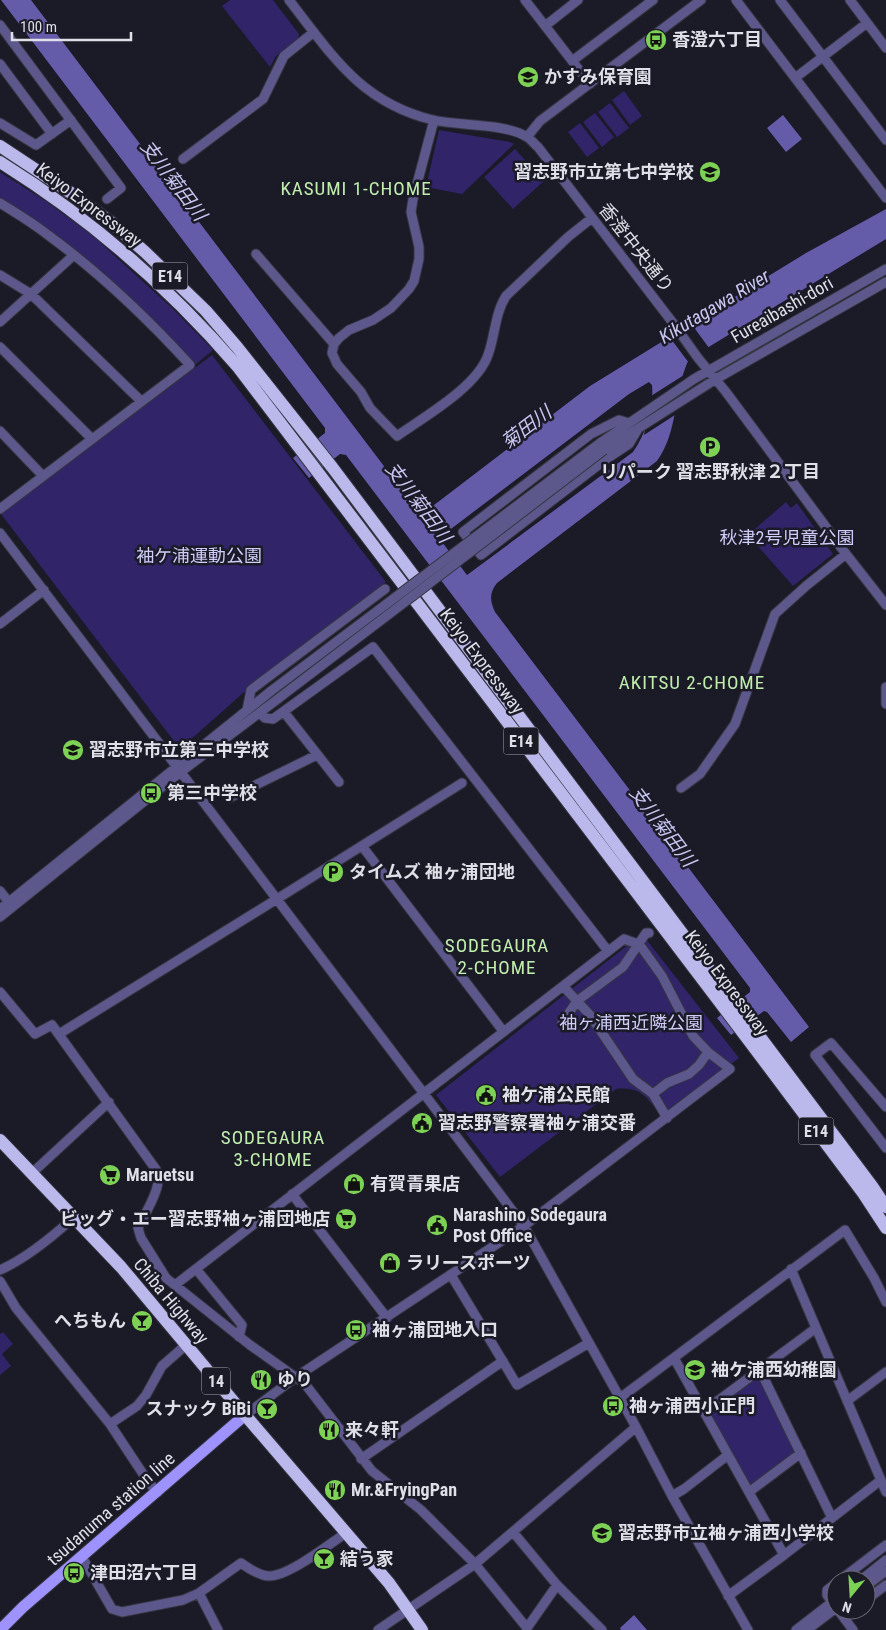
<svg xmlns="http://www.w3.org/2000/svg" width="886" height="1630" font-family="'Roboto Condensed','Noto Sans JP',sans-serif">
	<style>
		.green { fill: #312469 }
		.water { fill: #645ba9; fill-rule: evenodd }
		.pier { fill: #1b1a27 }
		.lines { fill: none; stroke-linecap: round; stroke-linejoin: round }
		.minor-casing { stroke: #363642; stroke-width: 11 }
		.major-casing { stroke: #363642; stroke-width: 13 }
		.highway-casing { stroke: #363642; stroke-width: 14 }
		.minor { stroke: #5c588b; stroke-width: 9 }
		.major { stroke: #9e93fe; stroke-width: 11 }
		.highway { stroke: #bbb9ec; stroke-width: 12 }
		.minor-bridge-casing { stroke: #363642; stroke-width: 11; stroke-linecap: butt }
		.minor-bridge { stroke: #5c588b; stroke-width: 9 }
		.labels { text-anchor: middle; stroke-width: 5; stroke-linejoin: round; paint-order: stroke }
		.shield { fill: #1b1a27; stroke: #a4a4ae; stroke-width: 1 }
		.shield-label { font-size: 16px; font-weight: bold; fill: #dfdfe8 }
		.poi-label { font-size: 18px; font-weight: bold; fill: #dfdfe8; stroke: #1b1a27; text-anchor: start }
		.street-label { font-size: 18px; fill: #dfdfe8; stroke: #1b1a27 }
		.park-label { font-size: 18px; fill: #ceccf8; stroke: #1b1a27 }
		.water-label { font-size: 19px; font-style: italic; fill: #c7c6f1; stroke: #1b1a27 }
		.neighbourhood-label { font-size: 19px; letter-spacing: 1px; fill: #c0eeac; stroke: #1b1a27 }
	</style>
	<rect width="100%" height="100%" fill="#1b1a27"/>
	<!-- green -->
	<path class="green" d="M230,0H273L299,34L298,39L276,56L270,67L222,6Z
		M624,91L642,116L630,125L612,100Z
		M610,103L629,128L617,137L598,112Z
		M595,113L614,137L602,147L583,122Z
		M580,123L599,148L587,157L568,132Z
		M439,130L510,142L514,144L462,194L426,187Z
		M515,149L544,181L513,209L484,177Z
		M0,172L47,202L93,236L172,308L213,350L195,365L167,335L81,254L67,243L0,198Z
		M212,355L386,582L242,694L180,749L1,514Z
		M786,502L791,508L797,503L833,554L793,586L748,535Z
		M642,934L739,1058L662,1116C646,1098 642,1086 616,1089L500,1177L436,1095Z
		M3,1332L13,1344L2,1354L11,1366L0,1375V1334Z
		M760,1375L798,1453L750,1488L709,1414Z"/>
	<!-- water -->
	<path class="water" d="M1,0H31L421,515L590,386L806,253L886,209V239L689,359C673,392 679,431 657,461L497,583C489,593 490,601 495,612L809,1027L791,1042L767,1012L764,1011L731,1035L717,1018L750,992V988L346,455L340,454L309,478L293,458L325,433V428ZM649,382L652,385C654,408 646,433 633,452L467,575L439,538L629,394Z
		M783,115L802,139L786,152L767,128Z
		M634,1615L647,1630H621L620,1628Z"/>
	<!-- pier -->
	<path class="pier" d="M690,322L709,348L690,360L689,363L668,335Z
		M684,375L678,413L644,435L651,396Z"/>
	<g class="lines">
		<!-- minor casing -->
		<g class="minor-casing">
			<path id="minor" d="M289,0C332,55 360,102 433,120C458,126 505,123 527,137C531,139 534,144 538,147L673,323L698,358L726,392L846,554L886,605
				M525,0L590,84
				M736,0L886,198
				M780,0L886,140
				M850,0L886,48
				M0,25L121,188L107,199
				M545,26L578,0
				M572,61L653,0
				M0,64L52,134
				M795,78L867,23
				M434,120L413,199L411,212L419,247V259L414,281L409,289L391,308L373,320L349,330L339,338L334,344L332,353L337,364L361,392L370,408L397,436C424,417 477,387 488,355C495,336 495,313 506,296L568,237L592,218
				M0,123L36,145L71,120
				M527,137L540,121L701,0
				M183,159L263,99L284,56L314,32
				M0,203C16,213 33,223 48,235C100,273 147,318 190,365L0,509
				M256,254L334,344
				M0,275L31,294L141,401
				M0,322L74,255
				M0,347L92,439
				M629,423L619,420L591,434L463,532L481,555L605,460L629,444L638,429
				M0,431L43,476
				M600,443L694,379L886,269
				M604,450L716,379L886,282
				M0,533L524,1226L636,1427L672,1496L748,1630
				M0,624L44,590
				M886,687V704
				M247,710L251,690L385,589
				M284,712L339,782
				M260,713L265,718L273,719L373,647L608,951
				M681,788L700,774L735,724L775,614L806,586L846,554
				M229,798L317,755
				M362,846L503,1031
				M0,891L11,905
				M0,909L271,691
				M0,917L182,771L279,698
				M563,986L590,1015L633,1079L653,1094L667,1118
				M0,992L35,1034L52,1025L157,1171C163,1187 145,1213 138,1228L141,1238L166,1278L250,1345L305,1384L372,1471L421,1510L475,1564L527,1628L557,1585
				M562,1023L577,1001L623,967L646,933H649
				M59,1034L277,899L462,783
				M653,1094L667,1083L689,1074L699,1065L708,1052
				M886,1107L831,1043L815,1055L886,1148
				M31,1174L109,1102
				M292,1194L387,1318
				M196,1269L242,1325L239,1337
				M791,1269L886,1492
				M0,1270C27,1258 51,1238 73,1218
				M451,1275L517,1385L589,1343
				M0,1281L16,1308L110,1424L149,1483L158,1492
				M175,1285L624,939L638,944L642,948L662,976L693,1036L708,1052L730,1069L524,1226L296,1377L245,1415
				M674,1358L784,1555
				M760,1370L832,1518
				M620,1398L845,1230L874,1278L886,1302
				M847,1401L886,1372
				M704,1411L816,1328
				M110,1424L137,1406L146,1395L162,1366L186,1345
				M361,1459L503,1361
				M749,1492L801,1453
				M672,1496L684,1489L728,1455
				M513,1532L557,1585L602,1630
				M82,1557L112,1609L122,1612L183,1600L199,1593L241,1563C248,1568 260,1576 269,1576C289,1576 328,1545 346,1533
				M840,1580L886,1545
				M861,1580L886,1560
				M866,1586L886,1571
				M199,1593L218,1630
				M728,1596L784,1555L881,1480
				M866,1600L886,1585
				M834,1605L827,1595V1590L836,1583
				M838,1610L853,1630
				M378,1630L475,1564L636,1427
				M796,1630L836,1599
				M807,1630L836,1608"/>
		</g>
		<!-- major casing -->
		<g class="major-casing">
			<path id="major" d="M0,1630L23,1607L245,1415"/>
		</g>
		<!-- highway casing -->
		<g class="highway-casing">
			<path id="highway" d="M0,146L74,195L112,223L145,252L206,311L237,347L332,467L872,1186L886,1207
				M0,162C90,218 169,287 238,367L756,1050L863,1193L886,1228
				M0,1140L121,1267L234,1402L389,1583L422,1630"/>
		</g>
		<!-- minor -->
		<use href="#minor" class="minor"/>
		<!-- major -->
		<use href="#major" class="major"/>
		<!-- highway -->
		<use href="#highway" class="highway"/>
		<!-- minor-bridge casing -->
		<g class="minor-bridge-casing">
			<path id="minor-bridge" d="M271,691L600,443
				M279,698L604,450"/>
		</g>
		<!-- minor-bridge -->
		<use href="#minor-bridge" class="minor-bridge"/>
	</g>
	<!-- icons -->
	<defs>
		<g id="bus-disc" transform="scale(1.125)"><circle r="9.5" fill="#7dd154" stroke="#1b1a27"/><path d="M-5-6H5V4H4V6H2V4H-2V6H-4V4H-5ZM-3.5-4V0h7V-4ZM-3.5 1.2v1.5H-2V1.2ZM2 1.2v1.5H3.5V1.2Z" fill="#111"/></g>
		<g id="school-disc" transform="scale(1.125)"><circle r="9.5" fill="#7dd154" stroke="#1b1a27"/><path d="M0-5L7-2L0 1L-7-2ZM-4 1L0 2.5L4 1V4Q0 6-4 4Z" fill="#111"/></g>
		<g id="parking-disc" transform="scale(1.125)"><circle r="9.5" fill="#7dd154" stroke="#1b1a27"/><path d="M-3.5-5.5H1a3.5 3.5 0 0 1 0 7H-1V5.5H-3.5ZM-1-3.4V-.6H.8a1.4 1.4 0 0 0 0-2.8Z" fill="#111"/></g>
		<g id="civic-disc" transform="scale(1.125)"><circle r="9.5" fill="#7dd154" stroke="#1b1a27"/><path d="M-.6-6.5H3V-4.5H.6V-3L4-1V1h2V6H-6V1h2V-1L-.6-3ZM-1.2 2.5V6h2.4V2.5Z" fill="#111"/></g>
		<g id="supermarket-disc" transform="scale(1.125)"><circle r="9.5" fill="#7dd154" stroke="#1b1a27"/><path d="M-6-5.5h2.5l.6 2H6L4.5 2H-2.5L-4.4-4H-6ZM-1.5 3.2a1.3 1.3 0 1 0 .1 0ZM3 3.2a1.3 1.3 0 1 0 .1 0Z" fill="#111"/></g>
		<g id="shop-disc" transform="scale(1.125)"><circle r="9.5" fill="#7dd154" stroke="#1b1a27"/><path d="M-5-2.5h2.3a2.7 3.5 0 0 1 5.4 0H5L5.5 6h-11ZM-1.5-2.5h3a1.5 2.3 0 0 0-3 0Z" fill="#111"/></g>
		<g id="bar-disc" transform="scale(1.125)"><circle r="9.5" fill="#7dd154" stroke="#1b1a27"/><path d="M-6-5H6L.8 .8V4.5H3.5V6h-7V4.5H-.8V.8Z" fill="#111"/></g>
		<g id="restaurant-disc" transform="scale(1.125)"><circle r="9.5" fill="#7dd154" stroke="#1b1a27"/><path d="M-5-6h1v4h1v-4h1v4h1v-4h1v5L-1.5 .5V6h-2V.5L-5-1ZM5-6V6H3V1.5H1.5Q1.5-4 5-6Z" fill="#111"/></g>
	</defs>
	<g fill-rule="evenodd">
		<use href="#bus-disc" x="656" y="40"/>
		<use href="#school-disc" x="528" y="77"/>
		<use href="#school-disc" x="710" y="172"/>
		<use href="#parking-disc" x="710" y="447"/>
		<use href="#school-disc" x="73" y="750"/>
		<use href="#bus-disc" x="151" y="793"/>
		<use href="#parking-disc" x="333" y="872"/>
		<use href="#civic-disc" x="486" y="1095"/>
		<use href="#civic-disc" x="422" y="1123"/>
		<use href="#supermarket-disc" x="110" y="1175"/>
		<use href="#shop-disc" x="354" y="1184"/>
		<use href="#supermarket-disc" x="346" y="1219"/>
		<use href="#civic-disc" x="437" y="1225"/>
		<use href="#shop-disc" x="390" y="1263"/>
		<use href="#bar-disc" x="142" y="1321"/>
		<use href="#bus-disc" x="356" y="1330"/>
		<use href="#school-disc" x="695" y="1370"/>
		<use href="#restaurant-disc" x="261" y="1380"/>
		<use href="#bus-disc" x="613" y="1406"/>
		<use href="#bar-disc" x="267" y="1409"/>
		<use href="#restaurant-disc" x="329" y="1430"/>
		<use href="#restaurant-disc" x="335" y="1490"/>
		<use href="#school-disc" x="602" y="1533"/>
		<use href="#bar-disc" x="324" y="1559"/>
		<use href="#bus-disc" x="74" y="1573"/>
	</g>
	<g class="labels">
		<!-- shield labels -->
		<g class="shield">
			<rect x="152.5" y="262.5" width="35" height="27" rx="4"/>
			<rect x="503.5" y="727.5" width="35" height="27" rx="4"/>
			<rect x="798.5" y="1117.5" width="35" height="27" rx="4"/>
			<rect x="202" y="1367.5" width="28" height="27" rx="4"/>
		</g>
		<g class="shield-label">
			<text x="170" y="282">E14</text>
			<text x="521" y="747">E14</text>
			<text x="816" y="1137">E14</text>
			<text x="216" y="1387">14</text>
		</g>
		<!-- poi labels -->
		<g class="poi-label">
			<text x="672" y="46">香澄六丁目</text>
			<text x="544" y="83">かすみ保育園</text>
			<text x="694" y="178" text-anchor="end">習志野市立第七中学校</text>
			<text x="710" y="478" text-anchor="middle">リパーク 習志野秋津２丁目</text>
			<text x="89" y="756">習志野市立第三中学校</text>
			<text x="167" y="799">第三中学校</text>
			<text x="349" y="878">タイムズ 袖ヶ浦団地</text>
			<text x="502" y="1101">袖ケ浦公民館</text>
			<text x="438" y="1129">習志野警察署袖ヶ浦交番</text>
			<text x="126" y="1181">Maruetsu</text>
			<text x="370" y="1190">有賀青果店</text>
			<text x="453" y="1221">Narashino Sodegaura<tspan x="453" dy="21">Post Office</tspan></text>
			<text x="330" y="1225" text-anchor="end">ビッグ・エー習志野袖ヶ浦団地店</text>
			<text x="406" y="1269">ラリースポーツ</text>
			<text x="126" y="1327" text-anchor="end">へちもん</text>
			<text x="372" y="1336">袖ヶ浦団地入口</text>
			<text x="711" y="1376">袖ケ浦西幼稚園</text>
			<text x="277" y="1386">ゆり</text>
			<text x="629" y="1412">袖ヶ浦西小正門</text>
			<text x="251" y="1415" text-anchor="end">スナック BiBi</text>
			<text x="345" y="1436">来々軒</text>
			<text x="351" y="1496">Mr.&amp;FryingPan</text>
			<text x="618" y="1539">習志野市立袖ヶ浦西小学校</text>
			<text x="340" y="1565">結う家</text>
			<text x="90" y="1579">津田沼六丁目</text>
		</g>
		<!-- street labels -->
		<g class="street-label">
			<text transform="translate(89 205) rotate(37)" y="6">Keiyo Expressway</text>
			<text transform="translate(636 248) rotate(52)" y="6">香澄中央通り</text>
			<text transform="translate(782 310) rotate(-30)" y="6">Fureaibashi-dori</text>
			<text transform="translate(482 661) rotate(53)" y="6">Keiyo Expressway</text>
			<text transform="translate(727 983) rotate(53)" y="6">Keiyo Expressway</text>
			<text transform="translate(171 1301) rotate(50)" y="6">Chiba Highway</text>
			<text transform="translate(111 1509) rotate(-41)" y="6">tsudanuma station line</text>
		</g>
		<!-- park labels -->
		<g class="park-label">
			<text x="787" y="544">秋津2号児童公園</text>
			<text x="199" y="562">袖ケ浦運動公園</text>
			<text x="631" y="1029">袖ヶ浦西近隣公園</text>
		</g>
		<!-- water labels -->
		<g class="water-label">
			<text transform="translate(174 180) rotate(53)" y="7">支川菊田川</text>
			<text transform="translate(714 306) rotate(-31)" y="7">Kikutagawa River</text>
			<text transform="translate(526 427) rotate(-37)" y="7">菊田川</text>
			<text transform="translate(419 502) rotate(53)" y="7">支川菊田川</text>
			<text transform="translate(663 826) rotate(53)" y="7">支川菊田川</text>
		</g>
		<!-- neighbourhood labels -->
		<g class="neighbourhood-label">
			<text x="356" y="195">KASUMI 1-CHOME</text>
			<text x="692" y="689">AKITSU 2-CHOME</text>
			<text x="497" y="952">SODEGAURA<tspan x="497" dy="22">2-CHOME</tspan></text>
			<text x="273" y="1144">SODEGAURA<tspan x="273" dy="22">3-CHOME</tspan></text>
		</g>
	</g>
	<!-- north arrow -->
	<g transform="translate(851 1595) rotate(198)"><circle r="24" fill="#1b1a27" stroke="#696974"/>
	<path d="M0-4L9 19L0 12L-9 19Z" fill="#7dd154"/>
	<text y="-8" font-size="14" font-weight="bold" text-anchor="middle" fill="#dfdfe8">N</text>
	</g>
	<!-- scale -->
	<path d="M12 32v8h119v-8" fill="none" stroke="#dfdfe8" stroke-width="2.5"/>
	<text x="20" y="32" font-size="15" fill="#dfdfe8" stroke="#1b1a27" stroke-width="4" paint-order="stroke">100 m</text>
</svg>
